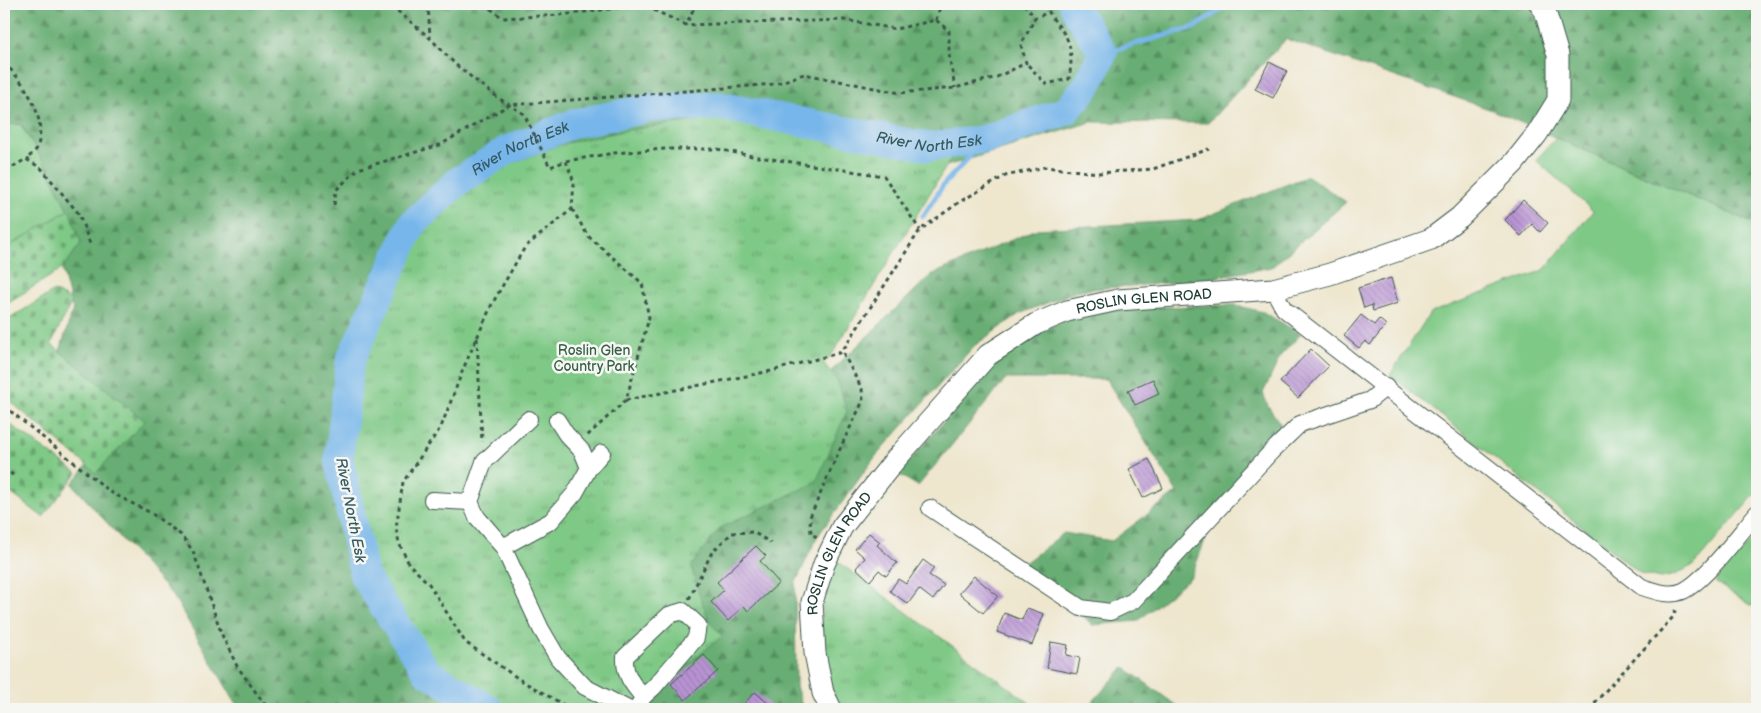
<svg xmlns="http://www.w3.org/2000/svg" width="1761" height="713" font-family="'Balsamiq Sans',sans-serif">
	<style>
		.grass { fill: #7fc986; stroke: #4f835d }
		.forest { fill: url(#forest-firs); stroke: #437554 }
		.cemetery { fill: url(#cemetery-stones); stroke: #4f835d }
		.park { fill: url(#park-tufts); stroke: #4f835d }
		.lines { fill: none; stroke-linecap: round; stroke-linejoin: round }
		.stream { stroke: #77b6ea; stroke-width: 5 }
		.river { stroke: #77b6ea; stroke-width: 29 }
		.building { fill: url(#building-back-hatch) }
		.minor-casing { stroke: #3e564b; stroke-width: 18 }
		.major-casing { stroke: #3e564b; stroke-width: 23 }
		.path { stroke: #3e564b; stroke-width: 3; stroke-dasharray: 4 4; stroke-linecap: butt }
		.minor { stroke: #fff; stroke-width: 16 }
		.major { stroke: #fff; stroke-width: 21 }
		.labels { text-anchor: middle; stroke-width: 5; stroke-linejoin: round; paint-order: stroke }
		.street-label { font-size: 14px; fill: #1f3d34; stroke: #f6f6f2 }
		.park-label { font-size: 14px; fill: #376048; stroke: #f6f6f2 }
		.water-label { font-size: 15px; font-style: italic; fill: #355b62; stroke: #f6f6f2 }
	</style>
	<defs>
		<pattern id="forest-firs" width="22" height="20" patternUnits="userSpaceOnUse" patternTransform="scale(1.25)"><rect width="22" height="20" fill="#67ad73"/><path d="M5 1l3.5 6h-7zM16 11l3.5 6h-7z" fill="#548e5f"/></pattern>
		<pattern id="cemetery-stones" width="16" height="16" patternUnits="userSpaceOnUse" patternTransform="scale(1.25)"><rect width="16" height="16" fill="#7fc986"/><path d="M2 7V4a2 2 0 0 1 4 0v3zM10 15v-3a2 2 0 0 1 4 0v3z" fill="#67a46e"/></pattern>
		<pattern id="park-tufts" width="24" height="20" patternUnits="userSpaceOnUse" patternTransform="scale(1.25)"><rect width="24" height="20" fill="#7fc986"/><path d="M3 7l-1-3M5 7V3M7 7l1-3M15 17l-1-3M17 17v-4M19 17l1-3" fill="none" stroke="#67a46e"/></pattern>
		<pattern id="building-back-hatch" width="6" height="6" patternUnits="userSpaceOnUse" patternTransform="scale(1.25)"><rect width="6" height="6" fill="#ba94d5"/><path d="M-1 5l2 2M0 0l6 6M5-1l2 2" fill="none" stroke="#977aae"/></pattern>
	</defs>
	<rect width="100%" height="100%" fill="#f6f6f2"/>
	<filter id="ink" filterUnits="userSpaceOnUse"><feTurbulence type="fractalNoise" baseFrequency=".02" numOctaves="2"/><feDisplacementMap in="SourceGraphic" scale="10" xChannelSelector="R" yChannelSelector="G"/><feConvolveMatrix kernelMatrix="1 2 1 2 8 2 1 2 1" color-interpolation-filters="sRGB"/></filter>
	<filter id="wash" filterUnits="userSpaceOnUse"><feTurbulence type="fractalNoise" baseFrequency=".0096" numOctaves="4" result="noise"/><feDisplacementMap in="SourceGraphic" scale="20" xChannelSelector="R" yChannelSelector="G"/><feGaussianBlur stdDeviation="1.12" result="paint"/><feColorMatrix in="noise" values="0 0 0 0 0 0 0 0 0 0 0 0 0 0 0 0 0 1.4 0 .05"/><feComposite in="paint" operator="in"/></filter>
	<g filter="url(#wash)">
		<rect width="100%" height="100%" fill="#eee6cd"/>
		<!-- grass -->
		<path class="grass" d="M20,124L44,161L69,210L4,249V125Z
			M1556,138L1757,225V492L1695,564L1675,575L1661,578L1641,574L1390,375L1430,313L1544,270L1593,211L1536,160Z
			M1757,534V609L1715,582Z"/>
		<!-- forest -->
		<path class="forest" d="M4,4H1757V225L1492,110L1286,39L1208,123L1091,122L917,175L739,327L799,402L931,275L1037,229L1198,220L1308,176L1346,202L1272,267L1192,281L1080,290L1019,314L974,346L875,457L817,537L795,584L796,686L803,709H239L174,597L72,484L123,421L59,354L73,310L62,269L81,243C65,199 45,163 21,124L4,125Z
			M1235,305L1263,312L1301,334L1281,355L1263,393L1268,406L1285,431L1220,501L1191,577L1138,621L1092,625L1060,592L1022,565L1064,533L1112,541L1177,492L1106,379H1006L918,486L898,474L994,364L1040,331L1071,318L1121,308Z
			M1124,667L1181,709H1086Z"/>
		<!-- cemetery -->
		<path class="cemetery" d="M69,210L81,243L62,269L4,305V249Z
			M54,291L72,301L51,344L145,421L96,473L4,396V322Z
			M4,420L77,473L43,517L4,488Z"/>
		<!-- park -->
		<path class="park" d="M718,118L927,157H952L831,356L823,362L838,382L847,411L816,482L720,528L691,566L700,597L709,621L722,636L661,687L651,709H504L434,668L372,577L347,462L356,364L418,228L484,174L561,144L628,130Z
			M837,561L1038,709H840L832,693L821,627L823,602L826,587Z"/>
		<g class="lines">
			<!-- stream -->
			<path class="stream" d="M1103,53L1195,27L1229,4
				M923,216L944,184L986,139"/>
			<!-- river -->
			<path class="river" id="s1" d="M489,709L427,672L364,576L339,459L350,361L412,224L456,183L507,150L575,123L650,108L719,106L930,147L986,139L1066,111L1087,86L1103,53L1078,14L1073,4"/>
		</g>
		<g id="blocks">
			<!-- building -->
			<path class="building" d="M1269,62L1287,71L1273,98L1255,89Z
				M1523,200L1548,223L1540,232L1532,224L1521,236L1505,220Z
				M1391,278L1398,303L1373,311L1372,305L1364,308L1358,288Z
				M1361,315L1374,325L1379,319L1386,325L1370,345L1365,341L1359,348L1344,336Z
				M1311,349L1329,366L1298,398L1280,382Z
				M1153,379L1159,394L1135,405L1128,390Z
				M1149,459L1163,488L1143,498L1129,469Z
				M869,533L880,542L877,545L897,563L886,576L879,570L870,581L856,568L865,558L855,549Z
				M756,546L766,556L760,561L779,583L748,611L744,606L728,621L711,602L724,590L717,582Z
				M923,560L934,568L929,575L944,585L933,600L919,589L908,604L890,591L898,579L906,584Z
				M974,576L998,596L983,613L959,593Z
				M1027,608L1044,614L1032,645L997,632L1004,613L1022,620Z
				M1051,642L1068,645L1066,655L1080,658L1077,674L1047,668Z
				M704,655L718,671L685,700L671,684Z
				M755,692L770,705L766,709H739Z"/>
		</g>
	</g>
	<g filter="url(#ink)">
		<use href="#blocks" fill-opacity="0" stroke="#3e564b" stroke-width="1"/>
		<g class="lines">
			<!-- minor casing -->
			<g class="minor-casing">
				<path id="minor" d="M1273,289L1284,309L1642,587C1655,591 1669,597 1683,591C1705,581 1740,533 1757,513
					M529,419L484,462L470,502L477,517L503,547L541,629L558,658L585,687L628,709
					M557,420L566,434L582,451L589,468
					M432,500L470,502
					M930,508L1081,608L1110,612L1133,601L1271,452L1300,424L1370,400L1386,387
					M503,547L551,521L575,493L589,468L602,453
					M637,709L643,697L654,687L696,638L698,625L683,611L669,615L625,657C624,674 632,684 643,697"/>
			</g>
			<!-- major casing -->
			<g class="major-casing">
				<g id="major">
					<path id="s2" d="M831,709L823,693L815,653L812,602L824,564L842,527L895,460L988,355L1036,324L1067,311L1118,300L1273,289L1330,274L1431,239L1460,217L1514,163L1537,134L1558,100V55L1545,11L1540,4"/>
				</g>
			</g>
			<!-- path -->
			<path class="path" d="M395,4V9L430,38L456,65L498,98L524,114L550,167L566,161L574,182L572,209L525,247L492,304L464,367L441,427L403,482L396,528L399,543L409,564L429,584L465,642L522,681L571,709
				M428,4L430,37
				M484,4L503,18L560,15L643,5L686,25L844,20L896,29L936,20L949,31V55L955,88
				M678,4L693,10L686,25
				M1024,4L1035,18
				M936,20L941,4
				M4,63C25,82 48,118 37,148C35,152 30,156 26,159
				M566,161L614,153L665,149H717L752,156L884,176L920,230
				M4,170L6,171L4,172
				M6,171L26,159L41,168L79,214L90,244
				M334,205L336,190L358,169L440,145L509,105L775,84L804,74L900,93L955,88L997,77L1026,63L1021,45L1035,18L1049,12C1054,22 1063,30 1067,39C1073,53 1071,66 1069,79L1046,84L1026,63
				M572,209L588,236L642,283L649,318L626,400L587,436
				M477,338L482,442
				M626,400L771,371L839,353L844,347
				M4,406L112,493L151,513L181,535L193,551L222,635L237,666L268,709
				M4,468L13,475
				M817,537L811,534L810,517L844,440L863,401L862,389L844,355L845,347L920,230L961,201L1005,176L1045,167L1098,173L1153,169L1209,149
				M689,599L712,552L732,533L753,532L771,543
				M1589,709L1673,617L1676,608"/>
			<!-- minor -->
			<use href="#minor" class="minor"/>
			<!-- major -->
			<use href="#major" class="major"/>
		</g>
	</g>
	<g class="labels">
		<!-- street labels -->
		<g class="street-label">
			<text dy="5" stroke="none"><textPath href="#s2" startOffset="585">ROSLIN GLEN ROAD</textPath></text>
			<text dy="5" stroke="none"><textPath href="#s2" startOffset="165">ROSLIN GLEN ROAD</textPath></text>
		</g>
		<!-- park labels -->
		<g class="park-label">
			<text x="594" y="355">Roslin Glen<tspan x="594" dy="16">Country Park</tspan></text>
		</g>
		<!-- water labels -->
		<g class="water-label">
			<text dy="5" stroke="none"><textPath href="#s1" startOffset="1109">River North Esk</textPath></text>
			<text dy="5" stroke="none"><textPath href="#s1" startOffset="689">River North Esk</textPath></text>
			<text transform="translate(351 510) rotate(79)" y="5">River North Esk</text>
		</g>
	</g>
	<!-- margin -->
	<rect width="1761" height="713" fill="none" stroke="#f6f6f2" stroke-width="20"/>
</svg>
